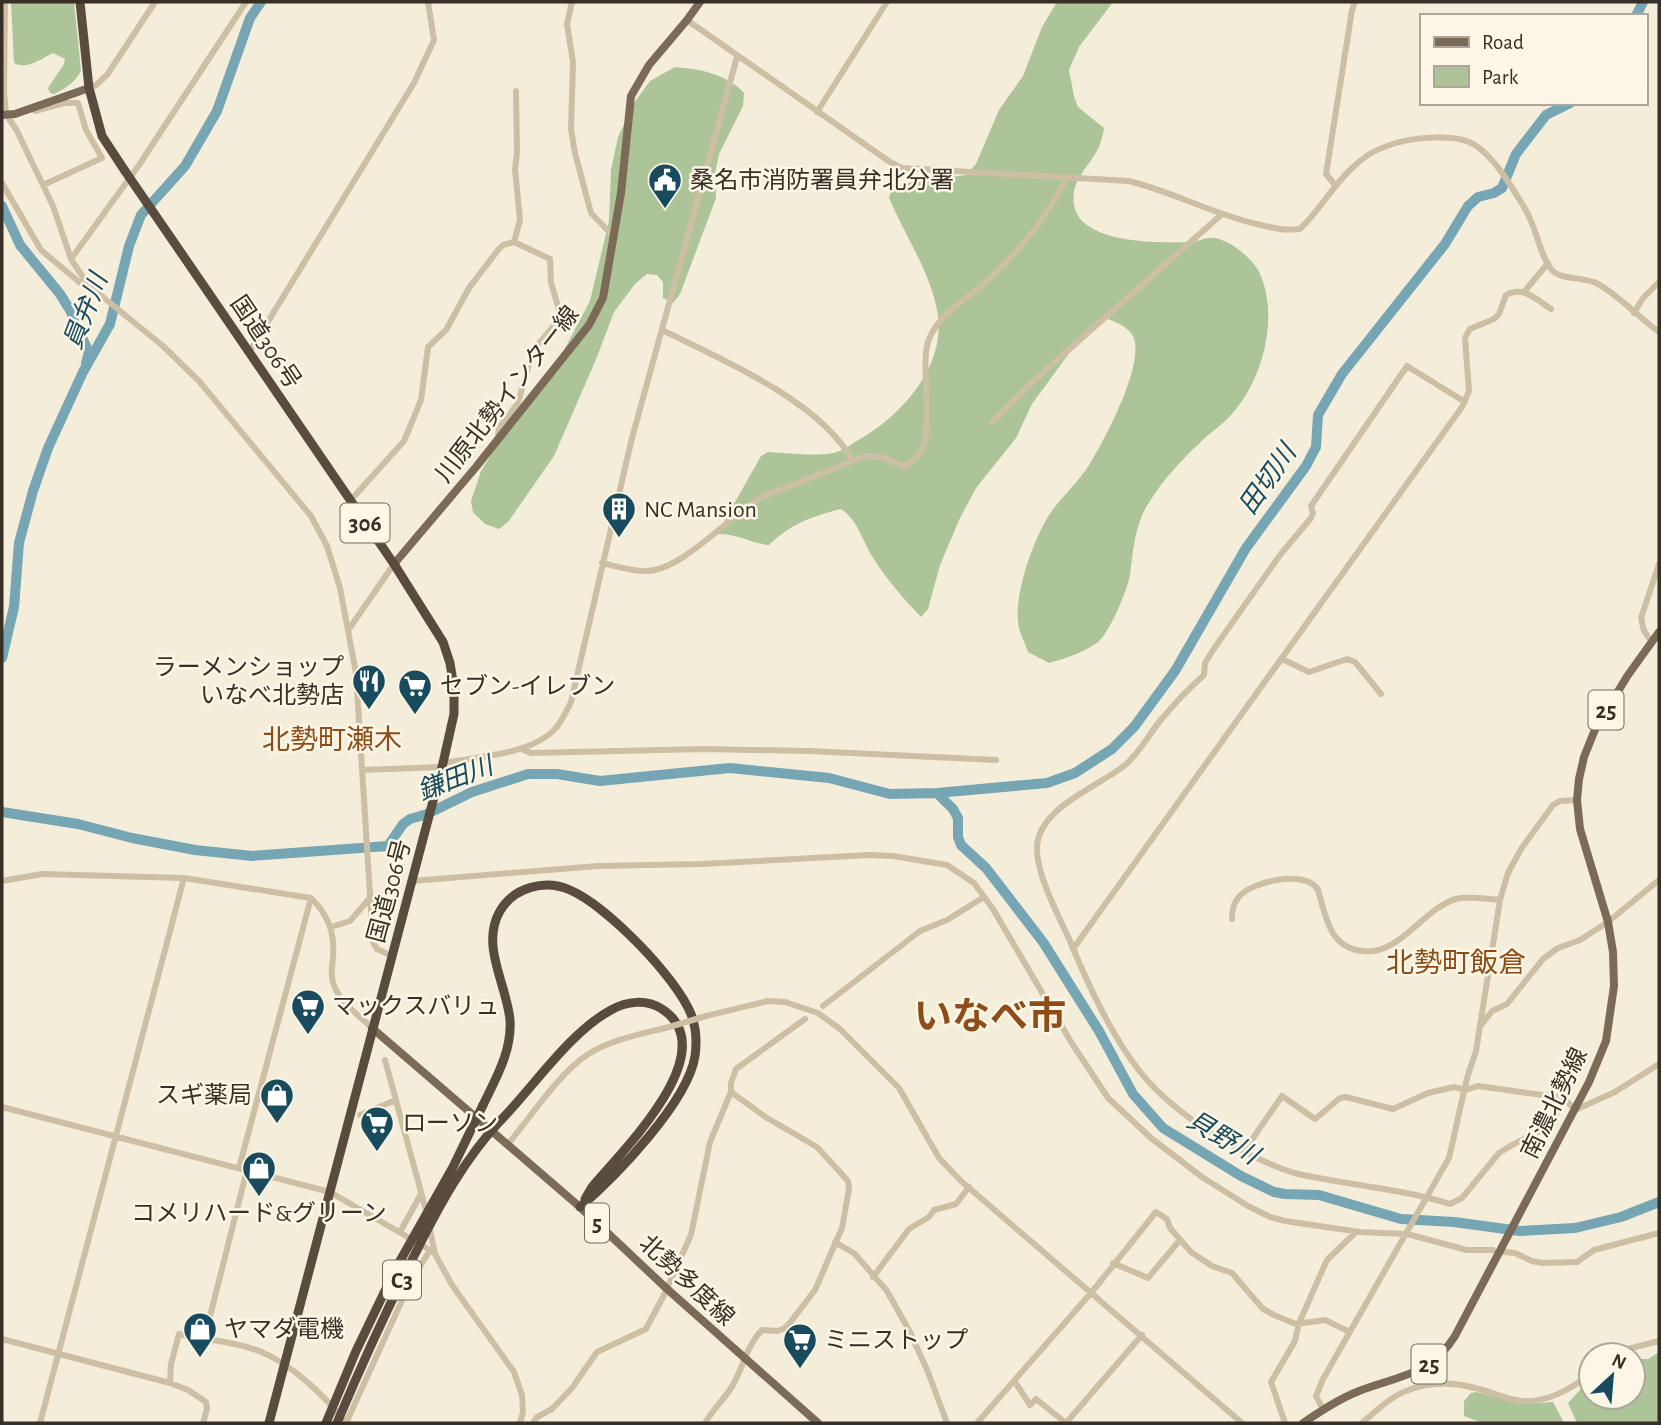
<svg xmlns="http://www.w3.org/2000/svg" width="1661" height="1425" font-family="'Alegreya Sans','Noto Sans JP',sans-serif">
	<style>
		.green { fill: #adc498 }
		.lines { fill: none; stroke-linecap: round; stroke-linejoin: round }
		.river { stroke: #76a5b3; stroke-width: 10 }
		.minor { stroke: #cdbfa4; stroke-width: 6 }
		.major { stroke: #7b6a56; stroke-width: 8 }
		.highway { stroke: #594b3d; stroke-width: 9 }
		.minor-bridge { stroke: #cdbfa4; stroke-width: 6 }
		.highway-bridge { stroke: #594b3d; stroke-width: 9 }
		.labels { text-anchor: middle; stroke-width: 5; stroke-linejoin: round; paint-order: stroke }
		.shield { fill: #fbf6e6; stroke: #726b60; stroke-width: 2 }
		.shield-label { font-size: 23px; font-weight: bold; fill: #382f27 }
		.poi-label { font-size: 24px; fill: #382f27; stroke: #fbf6e6; text-anchor: start }
		.street-label { font-size: 24px; fill: #382f27; stroke: #fbf6e6 }
		.water-label { font-size: 26px; font-style: italic; fill: #184b5d; stroke: #fbf6e6 }
		.quarter-label { font-size: 28px; fill: #8e4c18; stroke: #fbf6e6 }
		.town-label { font-size: 38px; font-weight: bold; fill: #8e4c18; stroke: #fbf6e6 }
	</style>
	<rect width="100%" height="100%" fill="#f4edda"/>
	<!-- green -->
	<path class="green" d="M11,2H74L81,71C75,82 66,88 54,94L50,93L48,88L64,64L65,59L53,53C41,59 27,70 14,63Z
		M1057,2H1113L1079,47L1069,70L1074,96L1078,107L1104,128C1103,133 1102,139 1100,144C1092,166 1070,177 1074,205C1081,245 1162,243 1193,242C1199,241 1207,237 1213,238C1229,239 1252,258 1259,272C1280,315 1263,381 1231,415C1224,423 1215,429 1207,436C1184,457 1164,478 1148,504C1135,524 1133,552 1130,575C1127,591 1110,632 1098,642C1085,652 1064,659 1049,663L1028,652C1025,643 1019,632 1018,622C1015,591 1033,541 1049,515C1061,497 1078,483 1089,465C1104,441 1146,363 1133,336C1128,326 1113,321 1103,317L1078,341L1032,404L1016,438L976,488L960,518L940,565L928,609L921,617C903,598 886,579 872,556C862,540 857,519 841,509C813,516 790,524 769,545C750,543 736,533 717,534L761,456L768,452C785,453 822,457 837,452C845,450 853,443 860,439C903,414 948,364 937,310C929,269 905,236 889,198L892,188L908,183L966,175L976,164L999,110L1023,76L1042,27Z
		M675,67C700,69 727,74 744,93L743,106L719,154L715,173L716,198L680,294L673,303L663,298V282L657,275L647,274L635,284L614,312L597,357L554,456L508,522L499,529L485,524L473,512L471,501L481,471L499,442L564,350L590,301L609,221L611,170L618,137L634,103L650,81Z
		M1659,1352V1423H1577L1568,1403L1591,1378V1397H1633V1359H1648Z
		M1477,1392L1525,1404L1553,1402L1564,1423H1482L1464,1416V1401L1471,1393Z"/>
	<g class="lines">
		<!-- river -->
		<path class="river" d="M1636,16L1643,2
			M2,206L20,245L60,294L70,310L89,353L86,363
			M2,658L14,607L19,543L33,491L48,448L83,372L110,324L129,246L141,215L185,166L217,111L250,18L261,2
			M937,793L953,809L958,818V837L961,845L986,868L1043,942L1099,1031L1133,1094L1163,1128L1241,1176L1274,1192L1285,1194L1319,1195L1401,1219L1454,1222L1520,1231L1575,1228L1621,1217L1659,1202
			M2,812L78,824L132,838L195,850L252,856L388,846L403,824L410,819L427,814L472,792L528,774H557L600,781L730,768L829,778L890,794L937,793L1047,783L1075,773L1112,749L1134,727L1175,671L1246,548L1306,466L1316,447L1318,415L1342,374L1445,244L1468,206L1478,197L1494,193L1502,188L1516,154L1546,115L1570,103"/>
		<!-- minor -->
		<path class="minor" d="M5,2L4,93L6,114L17,131L53,206L71,259L88,285L163,346L199,381L311,516L327,546L340,588L356,673L373,942L377,949L392,956
			M572,2L567,24L573,62L571,129L575,153L591,213L614,237
			M687,20L890,162L902,168L1129,181C1173,192 1213,214 1257,224C1272,228 1285,231 1300,229C1319,211 1332,187 1351,169C1361,159 1374,150 1387,146C1407,138 1456,132 1475,145C1496,159 1511,186 1524,207C1536,225 1540,257 1552,270C1560,280 1584,277 1596,283C1616,293 1640,318 1659,332
			M89,88L96,85L107,75L155,2
			M35,111L64,103H78L86,130L102,158L43,185
			M817,112L887,2
			M2,183L41,250L79,282L87,284
			M1335,185L1326,174L1352,10L1355,2
			M514,242L520,220L515,169L517,153L516,91
			M71,259L139,165L246,2
			M1524,292L1548,263
			M1634,313L1643,298L1659,282
			M662,330C721,359 820,401 852,460
			M250,351L414,83L434,40L428,2
			M1465,402L1407,366L1311,506L1313,513L1311,518L1280,555L1213,650L1205,663L1204,675C1188,689 1174,704 1160,721C1148,736 1139,754 1124,766C1098,786 1050,804 1039,836C1029,863 1059,916 1070,941C1088,985 1116,1045 1147,1080C1183,1120 1243,1156 1294,1173C1309,1177 1326,1179 1341,1182C1378,1188 1415,1193 1450,1204L1462,1198L1499,1153L1512,1145L1550,1126L1564,1098
			M992,422L1030,384L1221,215
			M350,501L404,441L421,400L428,347L446,330L469,288L498,250L503,245L514,242L550,259L551,283L560,313L553,327L533,350L518,403L499,428L498,438
			M602,563C616,566 630,571 645,571C681,572 729,516 762,497L865,456L882,457L902,466C946,455 916,372 929,339C940,313 964,301 985,283C1018,253 1047,217 1067,178
			M349,629L394,564
			M1651,641L1644,631L1641,618L1659,564
			M1282,659L1309,672L1347,659L1355,662L1381,694
			M521,749L531,753L705,749L809,751L996,760
			M443,763C476,757 529,755 554,730C561,723 566,712 571,702L632,438L737,57
			M362,770L442,767
			M2,881L42,874L184,878L311,898C328,915 335,932 333,957C332,968 330,977 335,988C342,1004 360,1016 372,1028
			M412,881L598,866L702,864L869,855L893,856L947,865L974,883L993,909L1071,1042L1108,1098L1151,1138L1202,1177L1248,1206L1270,1217L1285,1221L1360,1232L1407,1234L1467,1250H1493
			M1232,919C1232,912 1233,904 1238,898C1250,881 1307,869 1318,890C1326,917 1329,947 1362,951C1400,956 1422,909 1456,899C1469,896 1486,899 1500,900
			M331,927L350,921L370,898
			M1073,949L1462,407L1469,391L1465,338L1470,329L1494,319L1499,314L1506,295C1523,285 1537,300 1551,309
			M823,1006L920,931L947,920L984,897
			M706,1016L768,1001L785,1002L818,1013L840,1029L899,1088L939,1158L961,1181L1242,1423
			M1482,1024L1492,1011L1507,1004L1543,959L1558,948L1580,940L1608,922L1659,880
			M385,1060L427,1214
			M2,1107L330,1192L430,1250L435,1254L452,1285L514,1372L522,1395L523,1412L520,1423
			M360,1115L396,1100
			M508,1144C530,1118 559,1073 587,1055C611,1039 642,1034 669,1027
			M1244,1151L1282,1096L1315,1119L1340,1098L1346,1097L1393,1109L1428,1093L1454,1087L1465,1090L1478,1086L1564,1098L1575,1110L1615,1092L1659,1064
			M239,1168L311,898
			M429,1225L435,1254
			M400,1232L421,1194
			M835,1242L855,1254L887,1291L910,1332L928,1372L947,1423
			M1504,1252L1515,1253L1532,1261L1542,1263L1577,1262L1594,1250L1659,1233
			M1113,1263L1148,1278L1180,1240
			M873,1277L909,1229L929,1217L934,1210L956,1204L969,1187
			M2,1339L170,1383L188,1390L206,1402L207,1409L203,1423
			M204,1340L247,1170
			M1613,1355L1628,1349L1659,1341
			M1015,1382L1030,1405L1036,1399L1066,1423
			M170,1383L171,1364L179,1334C205,1340 234,1341 259,1351C290,1363 326,1396 345,1423
			M1323,1409L1316,1396L1323,1379L1449,1158L1467,1078L1476,1051L1500,900L1508,873L1521,849L1553,805L1560,801L1577,800
			M40,1423L184,878
			M346,1423L410,1283L430,1250
			M533,1423L537,1417L552,1409L572,1388L597,1352L646,1329L664,1295L691,1235L710,1142L731,1092V1083L736,1069L805,1019
			M705,1423C713,1409 726,1398 734,1383C744,1365 747,1345 762,1330L777,1331L783,1329L789,1324L815,1290L842,1228L849,1189L848,1181L817,1147L767,1118L731,1092
			M977,1423L1091,1293L1156,1212L1167,1219L1170,1228L1191,1252L1212,1266L1232,1273L1263,1309L1274,1315L1296,1324L1325,1320L1350,1332
			M1066,1423L1142,1335
			M1285,1423L1271,1382L1295,1341L1299,1323L1327,1260L1356,1232
			M1362,1423C1375,1412 1390,1397 1406,1391C1427,1382 1452,1382 1475,1388C1491,1391 1506,1400 1522,1401C1547,1403 1573,1388 1591,1373"/>
		<!-- major -->
		<path class="major" d="M2,115L15,114L89,88
			M394,564L476,467L589,325L603,298L621,193L631,96L649,65L687,20L700,2
			M372,1028L580,1207L666,1288L818,1423
			M1303,1423C1321,1411 1339,1399 1359,1391C1398,1376 1431,1375 1455,1336L1589,1082L1606,1041L1614,986L1613,952L1608,922L1580,829L1577,800L1579,779L1584,757L1596,727L1628,675L1659,632"/>
		<!-- highway -->
		<path class="highway" d="M80,2L89,88L102,136L125,171
			M208,292L394,564L443,642L450,663L454,688V714L443,763L269,1423
			M483,1105C496,1078 512,1051 510,1020C507,985 480,945 500,911C514,887 545,879 570,890C607,906 676,977 691,1014C696,1027 697,1042 695,1056C688,1102 615,1177 580,1207
			M501,1120C534,1086 570,1032 611,1010C627,1001 646,999 662,1009C726,1051 621,1152 592,1187L585,1199"/>
		<!-- minor-bridge -->
		<path class="minor-bridge" d="M669,1027L706,1016"/>
		<!-- highway-bridge -->
		<path class="highway-bridge" d="M125,171L208,292
			M326,1423L356,1351L396,1268L453,1167L483,1105
			M337,1423C361,1366 387,1309 415,1254C439,1206 465,1158 501,1120"/>
	</g>
	<!-- icons -->
	<defs>
		<g id="civic-pin" transform="scale(1.75)"><path d="M0 17L-7.5 6A9.5 9.5 0 1 1 7.5 6Z" fill="#184b5d" stroke="#fbf6e6"/><path d="M-.6-6.5H3V-4.5H.6V-3L4-1V1h2V6H-6V1h2V-1L-.6-3ZM-1.2 2.5V6h2.4V2.5Z" fill="#fff"/></g>
		<g id="building-pin" transform="scale(1.75)"><path d="M0 17L-7.5 6A9.5 9.5 0 1 1 7.5 6Z" fill="#184b5d" stroke="#fbf6e6"/><path d="M-4-6H4V6H1V3H-1V6H-4ZM-2.5-4.3h1.7v1.8h-1.7ZM.8-4.3h1.7v1.8H.8ZM-2.5-1h1.7V.8h-1.7ZM.8-1h1.7V.8H.8Z" fill="#fff"/></g>
		<g id="restaurant-pin" transform="scale(1.75)"><path d="M0 17L-7.5 6A9.5 9.5 0 1 1 7.5 6Z" fill="#184b5d" stroke="#fbf6e6"/><path d="M-5-6h1v4h1v-4h1v4h1v-4h1v5L-1.5 .5V6h-2V.5L-5-1ZM5-6V6H3V1.5H1.5Q1.5-4 5-6Z" fill="#fff"/></g>
		<g id="supermarket-pin" transform="scale(1.75)"><path d="M0 17L-7.5 6A9.5 9.5 0 1 1 7.5 6Z" fill="#184b5d" stroke="#fbf6e6"/><path d="M-6-5.5h2.5l.6 2H6L4.5 2H-2.5L-4.4-4H-6ZM-1.5 3.2a1.3 1.3 0 1 0 .1 0ZM3 3.2a1.3 1.3 0 1 0 .1 0Z" fill="#fff"/></g>
		<g id="shop-pin" transform="scale(1.75)"><path d="M0 17L-7.5 6A9.5 9.5 0 1 1 7.5 6Z" fill="#184b5d" stroke="#fbf6e6"/><path d="M-5-2.5h2.3a2.7 3.5 0 0 1 5.4 0H5L5.5 6h-11ZM-1.5-2.5h3a1.5 2.3 0 0 0-3 0Z" fill="#fff"/></g>
	</defs>
	<g fill-rule="evenodd">
		<use href="#civic-pin" x="665" y="180"/>
		<use href="#building-pin" x="619" y="509"/>
		<use href="#restaurant-pin" x="369" y="681"/>
		<use href="#supermarket-pin" x="415" y="686"/>
		<use href="#supermarket-pin" x="308" y="1006"/>
		<use href="#shop-pin" x="277" y="1095"/>
		<use href="#supermarket-pin" x="377" y="1123"/>
		<use href="#shop-pin" x="259" y="1168"/>
		<use href="#shop-pin" x="200" y="1329"/>
		<use href="#supermarket-pin" x="800" y="1340"/>
	</g>
	<g class="labels">
		<!-- shield labels -->
		<g class="shield">
			<rect x="340.5" y="503.5" width="49" height="39" rx="5"/>
			<rect x="1588.5" y="690.5" width="35" height="39" rx="5"/>
			<rect x="585" y="1203.5" width="24" height="39" rx="5"/>
			<rect x="383" y="1260.5" width="38" height="39" rx="5"/>
			<rect x="1411.5" y="1344.5" width="35" height="39" rx="5"/>
		</g>
		<g class="shield-label">
			<text x="365" y="531">306</text>
			<text x="1606" y="718">25</text>
			<text x="597" y="1231">5</text>
			<text x="402" y="1288">C3</text>
			<text x="1429" y="1372">25</text>
		</g>
		<!-- poi labels -->
		<g class="poi-label">
			<text x="690" y="188">桑名市消防署員弁北分署</text>
			<text x="644" y="517">NC Mansion</text>
			<text x="344" y="675" text-anchor="end">ラーメンショップ<tspan x="344" dy="28">いなべ北勢店</tspan></text>
			<text x="440" y="694">セブン-イレブン</text>
			<text x="332" y="1014">マックスバリュ</text>
			<text x="252" y="1103" text-anchor="end">スギ薬局</text>
			<text x="402" y="1131">ローソン</text>
			<text x="259" y="1221" text-anchor="middle">コメリハード&amp;グリーン</text>
			<text x="224" y="1337">ヤマダ電機</text>
			<text x="824" y="1348">ミニストップ</text>
		</g>
		<!-- street labels -->
		<g class="street-label">
			<text transform="translate(266 342) rotate(56)" y="8">国道306号</text>
			<text transform="translate(507 394) rotate(-52)" y="8">川原北勢インター線</text>
			<text transform="translate(389 891) rotate(-75)" y="8">国道306号</text>
			<text transform="translate(1554 1103) rotate(-64)" y="8">南濃北勢線</text>
			<text transform="translate(687 1280) rotate(43)" y="8">北勢多度線</text>
		</g>
		<!-- water labels -->
		<g class="water-label">
			<text transform="translate(85 311) rotate(-69)" y="9">員弁川</text>
			<text transform="translate(1267 479) rotate(-55)" y="9">田切川</text>
			<text transform="translate(455 778) rotate(-21)" y="9">鎌田川</text>
			<text transform="translate(1223 1137) rotate(31)" y="9">貝野川</text>
		</g>
		<!-- quarter labels -->
		<g class="quarter-label">
			<text x="332" y="749">北勢町瀬木</text>
			<text x="1456" y="972">北勢町飯倉</text>
		</g>
		<!-- town labels -->
		<g class="town-label">
			<text x="990" y="1029">いなべ市</text>
		</g>
	</g>
	<!-- border -->
	<rect width="1661" height="1425" fill="none" stroke="#382f27" stroke-width="7"/>
	<!-- legend -->
	<rect x="1420" y="14" width="228" height="91" fill="#fbf6e6" stroke="#ada69a" stroke-width="2"/>
	<rect x="1434" y="37" width="35" height="10" fill="#7b6a56" stroke="#ada69a" stroke-width="2"/>
	<text x="1482" y="49" font-size="21" fill="#382f27">Road</text>
	<rect x="1434" y="66" width="35" height="21" fill="#adc498" stroke="#ada69a" stroke-width="2"/>
	<text x="1482" y="84" font-size="21" fill="#382f27">Park</text>
	<!-- north arrow -->
	<g transform="translate(1612 1376) rotate(26)"><circle r="33" fill="#fbf6e6" stroke="#ada69a" stroke-width="2"/>
	<path d="M0-5L12 26L0 18L-12 26Z" fill="#184b5d"/>
	<text y="-10" font-size="19" font-weight="bold" text-anchor="middle" fill="#382f27">N</text>
	</g>
</svg>
